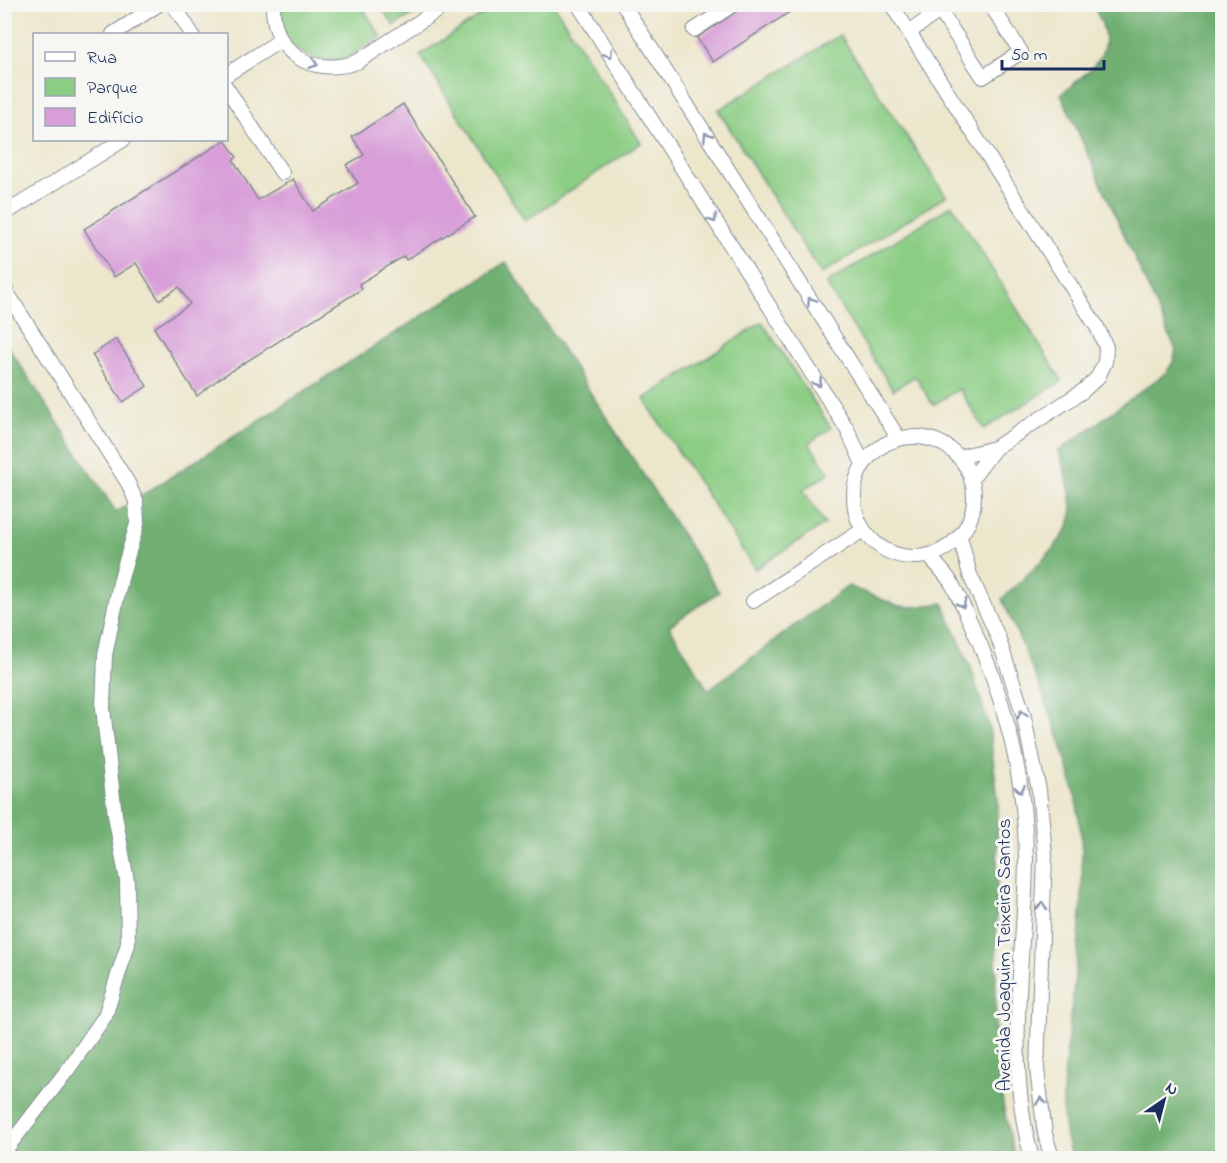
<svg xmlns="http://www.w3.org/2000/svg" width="1227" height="1163" font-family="'Indie Flower',sans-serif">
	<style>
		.green { fill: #8ccd84; stroke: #547e71; stroke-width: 1.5 }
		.forest { fill: #71b072; stroke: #467068; stroke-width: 1.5 }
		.building { fill: #d89ed8 }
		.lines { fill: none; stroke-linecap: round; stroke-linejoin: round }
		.minor-casing { stroke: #848a94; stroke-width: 16 }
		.minor { stroke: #fff; stroke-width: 14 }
		.oneway { stroke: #8d97ae }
		.labels { text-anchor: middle; stroke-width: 6; stroke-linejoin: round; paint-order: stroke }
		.street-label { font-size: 20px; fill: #1b2f5e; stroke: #f6f6f2 }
	</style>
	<rect width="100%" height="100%" fill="#f6f6f2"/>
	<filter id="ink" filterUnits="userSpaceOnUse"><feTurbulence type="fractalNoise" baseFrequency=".0167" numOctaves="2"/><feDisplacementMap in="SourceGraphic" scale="12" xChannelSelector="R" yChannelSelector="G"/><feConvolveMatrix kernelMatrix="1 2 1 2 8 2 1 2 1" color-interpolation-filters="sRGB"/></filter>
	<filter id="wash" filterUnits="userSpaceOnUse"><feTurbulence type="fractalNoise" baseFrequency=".008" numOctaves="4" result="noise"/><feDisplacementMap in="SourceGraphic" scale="24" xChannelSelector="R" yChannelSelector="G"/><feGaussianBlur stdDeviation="1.35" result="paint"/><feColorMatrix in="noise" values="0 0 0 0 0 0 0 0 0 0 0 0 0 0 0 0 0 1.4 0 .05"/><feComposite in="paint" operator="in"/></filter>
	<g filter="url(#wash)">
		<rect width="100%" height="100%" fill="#ece6cb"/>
		<!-- green -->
		<path class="green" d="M280,5H361L381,37C369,44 357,53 344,59C322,68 288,52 282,28C280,21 281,12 280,5Z
			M380,5H428L394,26Z
			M497,5H554L641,143L525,221L420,55Z
			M840,35L946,196L821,274L718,110Z
			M952,205L1062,381L984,429L959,389L933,405L915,376L893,390L826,284Z
			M762,322L831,428L809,443L829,473L803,490L825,524L755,569L644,399Z"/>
		<!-- forest -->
		<path class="forest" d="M1092,5H1222V1158H1072C1057,1119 1064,1078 1068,1037C1073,988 1081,940 1082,891C1083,858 1082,823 1074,791C1059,725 1029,661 1002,599C1020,581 1066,543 1071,519C1075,500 1064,469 1059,451L1167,372L1173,362L1176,350L1061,94C1096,66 1122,49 1092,5Z
			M506,262L719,592L669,626L708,690L848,586L899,606L913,607L943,603L971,668L989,726L998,800L995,1049L1004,1110L1015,1158H5L4,340L116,512Z"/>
		<g id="blocks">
			<!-- building -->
			<path class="building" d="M748,4H802L713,62L697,38Z
				M403,104L475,217L406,260L404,256L359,284L362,289L220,378L197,396L154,328L190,304L179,287L159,300L136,263L114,277L84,229L225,140L237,157L233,160L258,200L293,179L313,211L358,183L346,165L364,155L352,137Z
				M116,339L147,386L123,402L92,355Z"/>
		</g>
	</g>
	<g filter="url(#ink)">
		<use href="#blocks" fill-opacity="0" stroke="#848a94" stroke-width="1.5"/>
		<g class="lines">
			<!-- minor casing -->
			<g class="minor-casing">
				<path id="minor" d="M173,4L192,34
					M273,4C272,54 312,77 357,62L447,4
					M578,4L847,429L863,464
					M623,4L899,439
					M891,4L1097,327L1106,347L1105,362L1098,377L1083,391L995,448L959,457
					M940,11L983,77L1021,52L990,4
					M694,30L734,4
					M909,32L950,4
					M113,34L159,4
					M226,75L281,40
					M226,87L282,173
					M4,214L123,140
					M4,288L128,483L136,501L137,524L121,578L105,655L103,708L115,815L127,881L128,944L105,1016L69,1068L4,1152
					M854 497a60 60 0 1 1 120 0a60 60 0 1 1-120 0Z
					M971,480L995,448
					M960,537L970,575L998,637L1023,713L1039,790L1045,855L1037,1069L1045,1134L1052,1158
					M929,556C937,565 946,574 952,584C958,595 963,606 968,617C1003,691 1026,777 1026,859C1025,958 1004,1061 1032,1158
					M753,601L863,530"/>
			</g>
			<!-- minor -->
			<use href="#minor" class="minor"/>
		</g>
		<!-- one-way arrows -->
		<defs><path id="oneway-chevron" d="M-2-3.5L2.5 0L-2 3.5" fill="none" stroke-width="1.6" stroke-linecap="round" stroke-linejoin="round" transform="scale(1.5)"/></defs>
		<g class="oneway">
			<use href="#oneway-chevron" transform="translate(609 54) rotate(58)"/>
			<use href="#oneway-chevron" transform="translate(314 64) rotate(19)"/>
			<use href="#oneway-chevron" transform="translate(707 136) rotate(-123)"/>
			<use href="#oneway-chevron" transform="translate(713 219) rotate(58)"/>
			<use href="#oneway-chevron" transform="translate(811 301) rotate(-123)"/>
			<use href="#oneway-chevron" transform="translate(818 383) rotate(58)"/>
			<use href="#oneway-chevron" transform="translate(962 604) rotate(64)"/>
			<use href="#oneway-chevron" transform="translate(1022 714) rotate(-105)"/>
			<use href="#oneway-chevron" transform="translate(1020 789) rotate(80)"/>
			<use href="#oneway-chevron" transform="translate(1042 906) rotate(-87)"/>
			<use href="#oneway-chevron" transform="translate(1041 1101) rotate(-97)"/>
		</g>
	</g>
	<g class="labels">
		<!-- street labels -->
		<g class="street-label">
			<text transform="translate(1003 955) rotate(-90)" y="7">Avenida Joaquim Teixeira Santos</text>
		</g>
	</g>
	<!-- margin -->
	<rect width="1227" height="1163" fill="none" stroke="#f6f6f2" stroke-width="24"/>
	<!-- legend -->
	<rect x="33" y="33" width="195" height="108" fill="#f6f6f2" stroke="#9ea6b7" stroke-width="1.5"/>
	<rect x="45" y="52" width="30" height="9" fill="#ffffff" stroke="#9ea6b7" stroke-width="1.5"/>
	<text x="87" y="63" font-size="18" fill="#1b2f5e">Rua</text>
	<rect x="45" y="78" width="30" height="18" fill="#8ccd84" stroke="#9ea6b7" stroke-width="1.5"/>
	<text x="87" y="93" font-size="18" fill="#1b2f5e">Parque</text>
	<rect x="45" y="108" width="30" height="18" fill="#d89ed8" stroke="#9ea6b7" stroke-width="1.5"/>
	<text x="87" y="123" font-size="18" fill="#1b2f5e">Edifício</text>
	<!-- north arrow -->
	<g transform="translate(1164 1100) rotate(35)" stroke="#f6f6f2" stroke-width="4.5" paint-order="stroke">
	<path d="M0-4.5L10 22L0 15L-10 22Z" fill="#1b2f5e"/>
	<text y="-9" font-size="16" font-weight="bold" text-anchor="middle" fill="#1b2f5e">N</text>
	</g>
	<!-- scale -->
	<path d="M1002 60v9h102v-9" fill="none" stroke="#1b2f5e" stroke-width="3"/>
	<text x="1011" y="60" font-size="18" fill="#1b2f5e" stroke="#f6f6f2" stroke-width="4.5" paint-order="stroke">50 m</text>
</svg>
